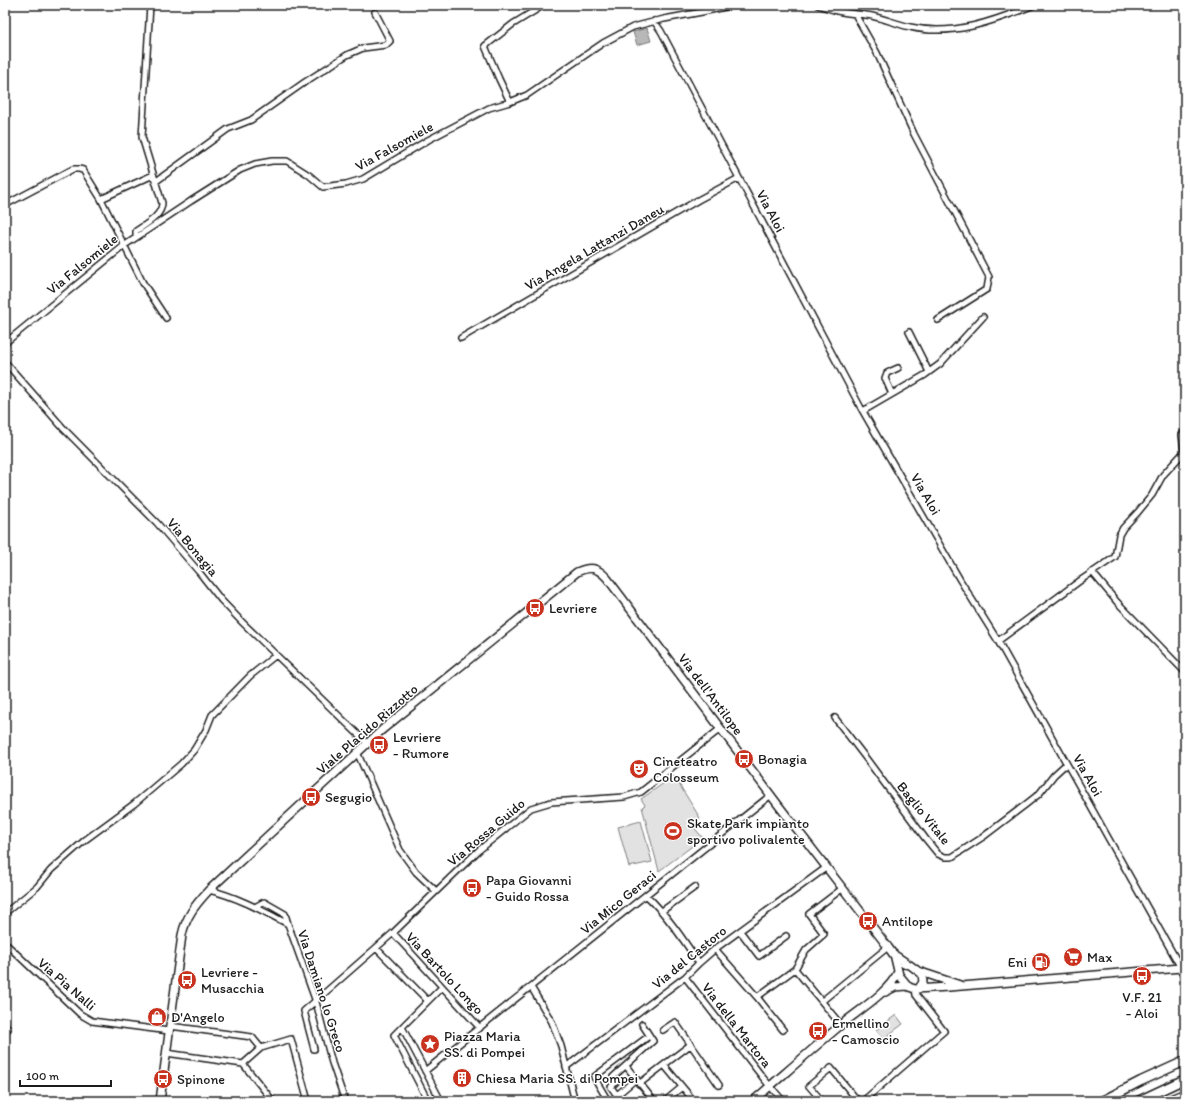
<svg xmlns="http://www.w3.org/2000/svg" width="1190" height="1106" font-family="Itim,sans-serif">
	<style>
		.green { fill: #e2e2e2; stroke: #7f7f7f }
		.water { fill: #b8b8b8; stroke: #7a7a7a }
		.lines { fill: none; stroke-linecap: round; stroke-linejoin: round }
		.street-casing { stroke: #1c1c1c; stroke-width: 8 }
		.secondary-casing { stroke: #1c1c1c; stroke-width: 10 }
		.primary-casing { stroke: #1c1c1c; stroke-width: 11 }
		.street { stroke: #fff; stroke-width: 5 }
		.secondary { stroke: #fff; stroke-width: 7 }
		.primary { stroke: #fff; stroke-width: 8 }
		.labels { text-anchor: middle; stroke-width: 3; stroke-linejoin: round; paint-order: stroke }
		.street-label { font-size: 14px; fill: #1c1c1c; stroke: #fff }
		.poi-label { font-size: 14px; fill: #1c1c1c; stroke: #fff; text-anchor: start }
	</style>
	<rect width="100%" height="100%" fill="#fff"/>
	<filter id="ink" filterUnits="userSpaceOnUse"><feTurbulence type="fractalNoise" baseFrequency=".025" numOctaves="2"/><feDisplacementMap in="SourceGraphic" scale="8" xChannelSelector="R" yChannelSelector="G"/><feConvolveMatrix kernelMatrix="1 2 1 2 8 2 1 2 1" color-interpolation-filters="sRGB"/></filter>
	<g filter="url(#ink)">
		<!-- green -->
		<path class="green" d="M674,776L700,818L691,824L703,838L659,871L642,807L645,805L641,799Z
			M641,821L652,862L629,867L618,827Z
			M896,1015L903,1024L883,1039L876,1030Z"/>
		<!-- water -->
		<path class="water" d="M647,28L651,41L637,45L633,32Z"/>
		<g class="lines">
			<!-- street casing -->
			<g class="street-casing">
				<path id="street" d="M818,5C826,7 834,11 842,12C852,14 862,14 872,16C885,19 897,24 910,27C952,37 995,21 1034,5
					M855,14L877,53L914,134L989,277L987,289L938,320
					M654,21L661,31L861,408L960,580L998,641L1181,968
					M510,102L499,79L485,46L513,24L544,5
					M155,182L228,129L251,120L305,82L347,55L363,48L386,45L390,41L375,12
					M101,199L153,175
					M5,205L73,169H79L83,170L101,199L143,283L166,318
					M136,237V231C146,224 162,216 162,203L142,137L150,5
					M909,332L929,372
					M461,338L698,200L739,178
					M5,343L125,245L191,201L240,170L255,164L272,161H287L309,175L323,187L346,184L363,179L428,140L489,108L510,102L527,95L603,43L633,27L664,19L702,12L735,5
					M5,362L64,429L157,523L199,572L221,600L243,623L367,743
					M892,394L885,378L887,373L898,368
					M863,411L925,375L940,364L983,317
					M1184,451L1182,435L1185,431
					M1092,572L1117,602L1185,672
					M998,641L1081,580L1115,557L1119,535L1123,528L1138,512L1152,495L1163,475L1185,451
					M835,718L868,761L925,838L938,854L945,857H952L983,837L1025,805L1039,794L1054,775L1066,764
					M357,752L400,850L416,872L436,891
					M209,890C238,897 263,911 288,924L316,1002L332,1063L345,1101
					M646,895C667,915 683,939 699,963
					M255,907L264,902L285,914L288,924
					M662,911L695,887
					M5,913L37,887L51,870L85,840L134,804L181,764L194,750L206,730L212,715L250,676L276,655
					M740,931L759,956L786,936
					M393,933L480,1028
					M5,943L80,1014L92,1021L169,1031
					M376,948L428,1001
					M715,949L757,997L795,969L806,950L824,934L809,914L843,888
					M795,969L841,1025
					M685,977L764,1079L783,1101
					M531,987L552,1022L561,1046L574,1098L576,1101
					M757,997L783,1030
					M822,1001L888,947
					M5,1024L8,1029
					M170,1026L252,1037L261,1048
					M402,1027L441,1101
					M663,1030L675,1022L719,1085
					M314,1049L304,1011L393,933L478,851L531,808L551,802L624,797L641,792L720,729
					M166,1053L243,1064L261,1048L291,1039L308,1101
					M243,1064L273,1101
					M664,1065L694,1101
					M626,1066L654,1101
					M566,1067L685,977L699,963L715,949L827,867
					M425,1071L771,795
					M639,1084L690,1045
					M617,1095L636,1079
					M428,1101L394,1035L442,987
					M608,1101L594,1077L649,1036
					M621,1101L611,1087L616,1082L613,1077L653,1041L642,1024
					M665,1101L682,1087
					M822,1101L809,1086L831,1068L858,1101
					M863,1101L944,1031L916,995L915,989"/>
			</g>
			<!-- secondary casing -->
			<g class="secondary-casing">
				<path id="secondary" d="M894,954L899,975L909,987L915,989L949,987L1181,968L1185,976
					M904,964L910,965L922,974L923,982L919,988
					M921,972L960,985
					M885,992L895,987L907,986
					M160,1101L182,935C186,916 196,904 209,890L383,729L577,572C590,566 597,567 607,578L779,806L888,947L893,954L908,964
					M753,1101C782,1076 811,1050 841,1025C859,1010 888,993 898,972
					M1166,1101L1185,1093"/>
			</g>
			<!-- primary casing -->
			<g class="primary-casing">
				<path id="primary" d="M1102,1101L1141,1081L1185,1061
					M1138,1101L1185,1079"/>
			</g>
			<!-- street -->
			<use href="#street" class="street"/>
			<!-- secondary -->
			<use href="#secondary" class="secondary"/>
			<!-- primary -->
			<use href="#primary" class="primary"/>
		</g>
	</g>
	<!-- icons -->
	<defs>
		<g id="bus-disc" transform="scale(1)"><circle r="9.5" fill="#c8321e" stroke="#fff"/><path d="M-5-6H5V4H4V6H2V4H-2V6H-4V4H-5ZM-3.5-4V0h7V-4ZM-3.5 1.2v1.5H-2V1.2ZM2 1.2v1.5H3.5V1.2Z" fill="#fff"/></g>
		<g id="theatre-disc" transform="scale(1)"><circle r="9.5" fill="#c8321e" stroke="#fff"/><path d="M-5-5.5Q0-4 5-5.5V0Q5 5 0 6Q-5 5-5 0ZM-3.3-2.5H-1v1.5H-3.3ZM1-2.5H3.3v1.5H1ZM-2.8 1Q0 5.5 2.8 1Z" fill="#fff"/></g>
		<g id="stadium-disc" transform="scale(1)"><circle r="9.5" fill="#c8321e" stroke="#fff"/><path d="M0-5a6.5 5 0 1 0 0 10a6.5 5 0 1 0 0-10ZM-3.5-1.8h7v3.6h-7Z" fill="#fff"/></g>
		<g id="supermarket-disc" transform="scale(1)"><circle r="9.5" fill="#c8321e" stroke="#fff"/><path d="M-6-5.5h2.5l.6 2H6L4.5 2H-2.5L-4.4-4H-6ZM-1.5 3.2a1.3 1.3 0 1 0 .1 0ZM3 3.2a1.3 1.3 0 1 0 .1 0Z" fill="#fff"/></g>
		<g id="fuel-disc" transform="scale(1)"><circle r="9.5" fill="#c8321e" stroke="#fff"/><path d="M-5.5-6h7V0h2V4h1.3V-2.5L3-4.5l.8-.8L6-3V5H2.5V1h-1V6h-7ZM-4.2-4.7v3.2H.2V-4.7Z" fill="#fff"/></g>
		<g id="shop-disc" transform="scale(1)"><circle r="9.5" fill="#c8321e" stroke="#fff"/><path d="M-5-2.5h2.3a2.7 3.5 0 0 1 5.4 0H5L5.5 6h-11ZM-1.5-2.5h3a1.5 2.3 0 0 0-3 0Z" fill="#fff"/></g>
		<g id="sight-disc" transform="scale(1)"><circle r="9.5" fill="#c8321e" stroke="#fff"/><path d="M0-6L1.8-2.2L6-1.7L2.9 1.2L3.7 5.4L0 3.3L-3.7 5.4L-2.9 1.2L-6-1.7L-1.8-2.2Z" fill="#fff"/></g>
		<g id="building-disc" transform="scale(1)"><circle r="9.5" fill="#c8321e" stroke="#fff"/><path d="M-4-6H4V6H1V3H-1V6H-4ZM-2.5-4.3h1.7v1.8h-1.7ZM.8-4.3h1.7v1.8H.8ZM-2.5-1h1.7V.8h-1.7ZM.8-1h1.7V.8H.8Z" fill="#fff"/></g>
	</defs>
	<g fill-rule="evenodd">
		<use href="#bus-disc" x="535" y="608"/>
		<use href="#bus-disc" x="379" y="745"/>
		<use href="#bus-disc" x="744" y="759"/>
		<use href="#theatre-disc" x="639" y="769"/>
		<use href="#bus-disc" x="311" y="797"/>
		<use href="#stadium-disc" x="673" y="831"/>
		<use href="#bus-disc" x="472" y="888"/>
		<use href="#bus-disc" x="868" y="921"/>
		<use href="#supermarket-disc" x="1073" y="957"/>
		<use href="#fuel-disc" x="1041" y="962"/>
		<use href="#bus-disc" x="1142" y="976"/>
		<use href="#bus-disc" x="187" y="980"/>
		<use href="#shop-disc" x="157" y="1017"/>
		<use href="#bus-disc" x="818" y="1031"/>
		<use href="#sight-disc" x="430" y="1044"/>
		<use href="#building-disc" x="462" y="1078"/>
		<use href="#bus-disc" x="163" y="1079"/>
	</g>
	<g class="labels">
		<!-- street labels -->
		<g class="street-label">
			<text transform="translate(394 146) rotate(-29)" y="5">Via Falsomiele</text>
			<text transform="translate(771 211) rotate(62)" y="5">Via Aloi</text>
			<text transform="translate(594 247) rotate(-30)" y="5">Via Angela Lattanzi Daneu</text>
			<text transform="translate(82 264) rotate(-39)" y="5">Via Falsomiele</text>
			<text transform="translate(926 494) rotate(60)" y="5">Via Aloi</text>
			<text transform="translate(193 547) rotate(50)" y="5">Via Bonagia</text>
			<text transform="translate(711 694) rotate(53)" y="5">Via dell'Antilope</text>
			<text transform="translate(367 729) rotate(-41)" y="5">Viale Placido Rizzotto</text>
			<text transform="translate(1088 775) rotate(61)" y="5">Via Aloi</text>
			<text transform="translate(924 813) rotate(51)" y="5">Baglio Vitale</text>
			<text transform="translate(486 832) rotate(-40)" y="5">Via Rossa Guido</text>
			<text transform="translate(618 902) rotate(-39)" y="5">Via Mico Geraci</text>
			<text transform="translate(689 957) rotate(-39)" y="5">Via del Castoro</text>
			<text transform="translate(445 973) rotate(47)" y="5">Via Bartolo Longo</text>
			<text transform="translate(67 984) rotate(41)" y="5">Via Pia Nalli</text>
			<text transform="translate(322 991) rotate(72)" y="5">Via Damiano lo Greco</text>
			<text transform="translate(737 1025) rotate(52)" y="5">Via della Martora</text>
		</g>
		<!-- poi labels -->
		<g class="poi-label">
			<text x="549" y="613">Levriere</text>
			<text x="393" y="742">Levriere<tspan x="393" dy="16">- Rumore</tspan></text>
			<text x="758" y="764">Bonagia</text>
			<text x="653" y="766">Cineteatro<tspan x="653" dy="16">Colosseum</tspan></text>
			<text x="325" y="802">Segugio</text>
			<text x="687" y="828">Skate Park impianto<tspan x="687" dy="16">sportivo polivalente</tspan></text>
			<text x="486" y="885">Papa Giovanni<tspan x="486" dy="16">- Guido Rossa</tspan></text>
			<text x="882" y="926">Antilope</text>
			<text x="1087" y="962">Max</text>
			<text x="1027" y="967" text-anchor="end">Eni</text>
			<text x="201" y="977">Levriere -<tspan x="201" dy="16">Musacchia</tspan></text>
			<text x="1142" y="1002" text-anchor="middle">V.F. 21<tspan x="1142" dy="16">- Aloi</tspan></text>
			<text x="171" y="1022">D'Angelo</text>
			<text x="832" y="1028">Ermellino<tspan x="832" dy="16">- Camoscio</tspan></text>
			<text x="444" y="1041">Piazza Maria<tspan x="444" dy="16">SS. di Pompei</tspan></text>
			<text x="476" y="1083">Chiesa Maria SS. di Pompei</text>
			<text x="177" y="1084">Spinone</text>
		</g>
	</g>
	<!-- margin -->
	<rect width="1190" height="1106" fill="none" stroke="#fff" stroke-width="20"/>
	<rect x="10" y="10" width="1170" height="1086" fill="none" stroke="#1c1c1c" stroke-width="1.5" filter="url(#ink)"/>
	<!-- scale -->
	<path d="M20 1080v6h91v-6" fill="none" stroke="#1c1c1c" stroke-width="2"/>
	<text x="26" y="1080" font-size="12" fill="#1c1c1c" stroke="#ffffff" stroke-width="3" paint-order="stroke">100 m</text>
</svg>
